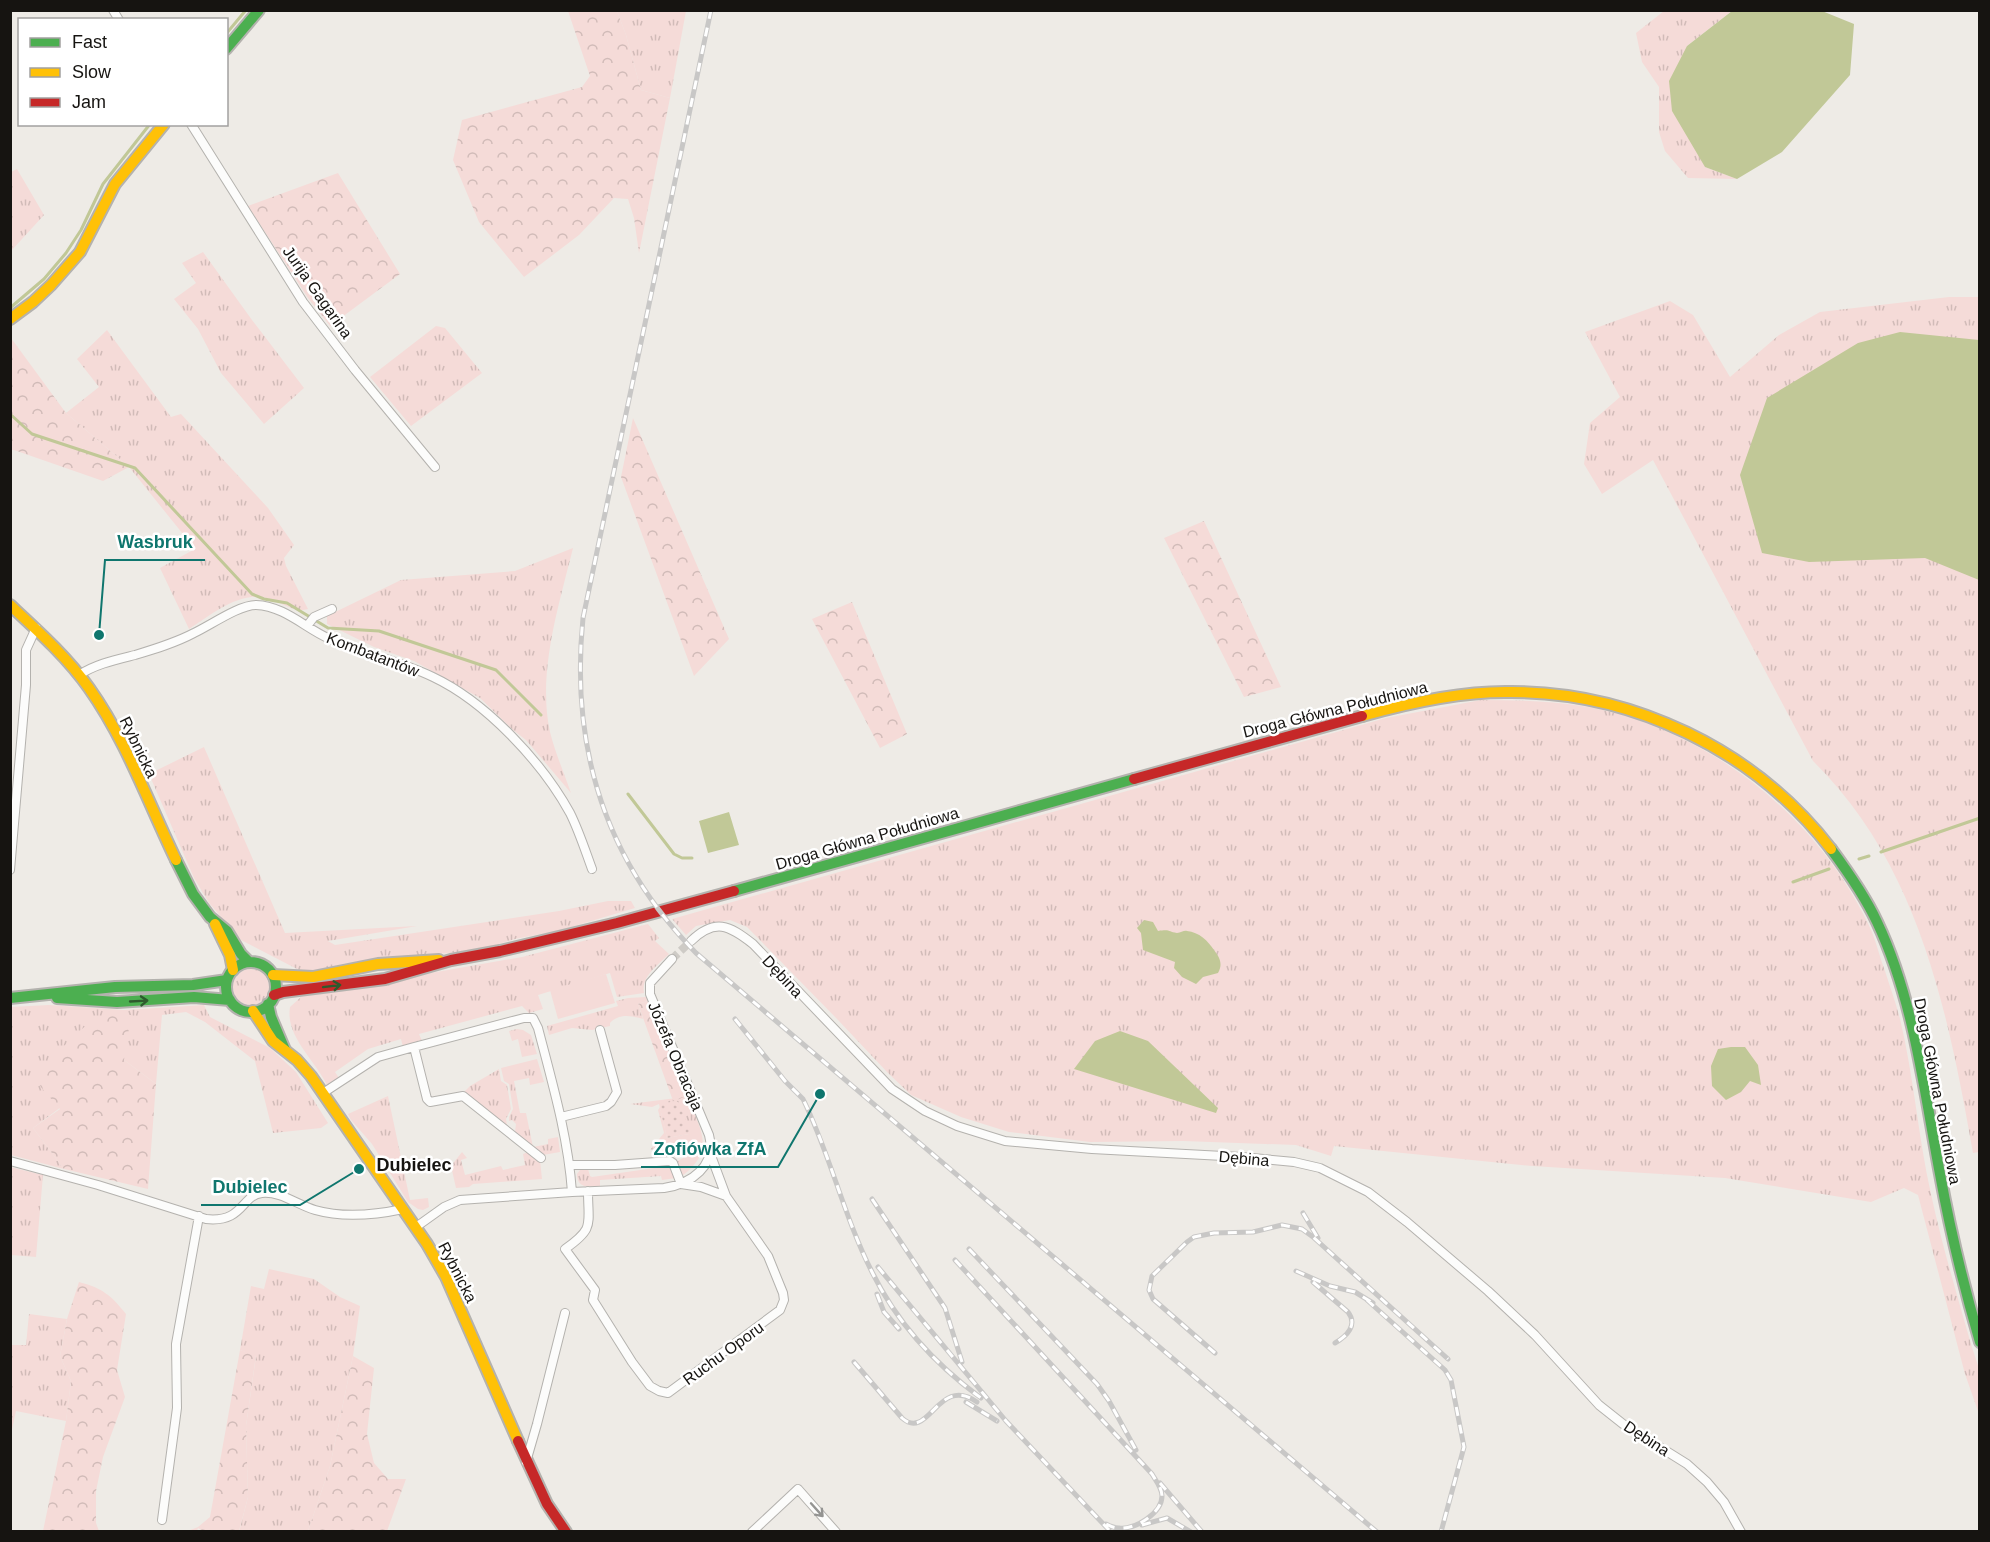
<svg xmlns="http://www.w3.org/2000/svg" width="1990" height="1542" font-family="Arial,sans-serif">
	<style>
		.grass { fill: url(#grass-tufts) }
		.forest { fill: url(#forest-crowns) }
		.park { fill: url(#park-dots) }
		.pitch { fill: #f5dbd8 }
		.water { fill: #c1c897 }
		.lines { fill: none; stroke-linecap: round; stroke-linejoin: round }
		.stream { stroke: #c1c897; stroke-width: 3 }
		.street-tunnel { stroke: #cecbc6; stroke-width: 8; stroke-dasharray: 8 4; stroke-linecap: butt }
		.street-casing { stroke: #b4b2ae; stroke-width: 10 }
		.fast-casing { stroke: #b4b2ae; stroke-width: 14 }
		.slow-casing { stroke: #b4b2ae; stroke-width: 14 }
		.jam-casing { stroke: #b4b2ae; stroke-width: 14 }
		.street { stroke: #fcfcfb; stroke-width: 8 }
		.fast { stroke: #4caf50; stroke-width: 10 }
		.slow { stroke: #ffc107; stroke-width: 10 }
		.jam { stroke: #c62828; stroke-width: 10 }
		.rail-casing { stroke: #c8c7c6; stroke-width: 5 }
		.rail { stroke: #fff; stroke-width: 3; stroke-dasharray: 9; stroke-linecap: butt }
		.oneway { stroke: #2e5a2d }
		.oneway2 { stroke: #949492 }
		.labels { text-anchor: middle; stroke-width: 5; stroke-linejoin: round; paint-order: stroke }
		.street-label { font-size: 16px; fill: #161411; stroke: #fff }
		.neighbourhood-label { font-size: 18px; font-weight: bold; fill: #161411; stroke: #fff }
		.leader { fill: none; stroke: #0f766e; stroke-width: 2 }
		.callout-dot { fill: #0f766e; stroke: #fff; stroke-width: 2 }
		.callout-label { font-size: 18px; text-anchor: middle; font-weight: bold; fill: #0f766e; stroke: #fff; stroke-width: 5; stroke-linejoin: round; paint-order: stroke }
	</style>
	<defs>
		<pattern id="grass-tufts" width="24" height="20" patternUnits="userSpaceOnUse" patternTransform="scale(1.5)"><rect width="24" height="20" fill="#f5dbd8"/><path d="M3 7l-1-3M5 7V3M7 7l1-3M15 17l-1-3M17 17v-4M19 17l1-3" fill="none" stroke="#d1bbb8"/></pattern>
		<pattern id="forest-crowns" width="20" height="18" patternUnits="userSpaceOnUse" patternTransform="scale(1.5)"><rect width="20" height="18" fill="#f5dbd8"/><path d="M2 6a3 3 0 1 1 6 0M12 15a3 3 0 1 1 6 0" fill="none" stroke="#d1bbb8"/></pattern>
		<pattern id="park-dots" width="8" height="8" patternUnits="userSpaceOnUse" patternTransform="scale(1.5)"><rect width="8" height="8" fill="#f5dbd8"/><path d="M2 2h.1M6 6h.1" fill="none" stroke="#d1bbb8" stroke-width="1.8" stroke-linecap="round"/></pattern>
	</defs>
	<rect width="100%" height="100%" fill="#eeebe6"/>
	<!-- grass -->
	<path class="grass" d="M617,11H686L670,98L641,90L626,35Z
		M1664,11H1732L1687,46L1705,167L1737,179L1688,178L1665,151L1659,132V87L1642,62L1636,33Z
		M17,169L44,215L11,251V172Z
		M203,252L252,320L304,388L264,424L221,373L198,329L174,299L196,283L182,263Z
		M1949,297H1979V1152L1973,1153C1948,1012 1919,865 1813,761L1653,460L1602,494L1584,464L1590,423L1620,397L1585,332L1670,301L1693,315L1730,377L1779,335L1820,312Z
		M436,326L445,328L482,373L411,426L370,377Z
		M107,330L171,417L181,414L268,508L294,545L284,558L286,566L308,609C292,614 277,598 260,597C234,595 210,616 189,629L160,568L195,549L129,467L66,413L99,387L77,359Z
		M573,548C559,605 537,673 550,732C555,752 564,773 571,793L526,740L513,730L480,698L414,661L374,647L327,624V616L401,580L515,571Z
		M1481,700C1534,700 1588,702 1638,720C1740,756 1827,833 1872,932C1877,945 1880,958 1885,971C1890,987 1896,1003 1900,1019C1914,1077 1918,1136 1931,1194C1942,1245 1957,1295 1971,1344L1979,1369V1414L1965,1374L1918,1195L1904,1188L1871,1202L1725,1178L1532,1166L1334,1146L1331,1156L1296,1145L1183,1141L1090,1142L1009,1132L961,1117L911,1095L887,1072L838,1020L747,927L730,920L696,926L686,935L672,919L1386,718Z
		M204,747L285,933L417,926L328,941L335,945L559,911L608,901H631L635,908L561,930L515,939L476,951L372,959L342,964L309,973L297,969L241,940L209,903L194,878L149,774Z
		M648,924L659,938L655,941L669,954C658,965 641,976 644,993L617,997L610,973L538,995L543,1009L529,1013L522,1006L419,1034L422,1041L403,1047L401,1039L368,1049L335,1072L339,1078L327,1085C315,1060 285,1036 290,1007L301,997L389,984L431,973L522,957Z
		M233 987a18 18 0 1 1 36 0a18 18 0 1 1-36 0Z
		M646,997L648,1001L638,1004L643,1019C631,1016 620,1013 610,1023V1026L592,1030L572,1028L549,1035L547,1026L618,1006L616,1001L628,998Z
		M49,1005L124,1010L204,1005L210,1017L270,1048L296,1072L328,1123L321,1128L273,1133L255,1061L205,1022L186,1012L162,1015L156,1084L124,1060L33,1128L64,1169L11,1155L10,1007Z
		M517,1029L523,1030L531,1035L537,1054L522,1057L518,1039L512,1041L509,1031Z
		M537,1059L544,1082L530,1085L529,1078L514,1081L520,1113H526L533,1147L548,1144V1139L558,1137L560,1152L543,1155L515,1132L516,1124L512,1120L509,1121V1117L513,1109L509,1084L504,1081L501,1068Z
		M499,1069L501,1081L507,1085L511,1109L506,1119L507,1126L464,1092L470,1086Z
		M388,1096L410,1200L428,1198L429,1207L423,1210L418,1209L408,1202L372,1144L351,1120L348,1114Z
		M684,1097L688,1098C701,1131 716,1150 682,1176L676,1162L683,1158L681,1151L684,1150L681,1142L650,1150L664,1133L658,1110L660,1107L667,1138L689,1134L659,1104L652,1107L630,1104Z
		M462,1152L467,1158L461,1160L465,1175L501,1166L503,1170L525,1165L523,1154L528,1152L540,1160L542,1179L473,1184L469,1187L456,1188L451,1166Z
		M668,1166L671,1167L676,1178L662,1180L661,1176L600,1180V1187C588,1187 577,1188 577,1174L580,1170L588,1169L590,1176L592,1177Z
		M10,1167L43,1175L36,1257L11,1255Z
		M269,1269L314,1279L340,1297L360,1306L353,1356L330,1466L308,1531L239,1532L248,1497L246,1426L256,1356L240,1350L251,1286L264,1289Z
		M29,1314L67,1319L60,1356L71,1381L66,1421L16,1411L11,1434L10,1345H26Z"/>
	<!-- forest -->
	<path class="forest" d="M568,11H617L626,35L641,90L670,98L639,253L634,218L628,199L614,198L579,235L524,277L479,222L453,160L462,120L582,87L590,76Z
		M338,173L400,274L330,326L308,298L248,206Z
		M11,338L66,413L129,467L103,481L14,450H11Z
		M633,418L729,639L694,676L621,477Z
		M1204,521L1281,687L1244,697L1164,538Z
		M852,602L907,734L880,748L812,619Z
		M648,1001L688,1098L684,1097L674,1101L672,1098L638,1004Z
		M131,1015L124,1060L156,1084L148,1189L64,1169L33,1128L60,1109L40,1086L64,1046L96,1016Z
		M79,1282C102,1288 111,1295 126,1314L117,1370L125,1397L103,1457L96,1491V1523L99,1531H43L66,1421L71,1381L60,1356L67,1319Z
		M240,1350L256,1355L246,1426L248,1497L239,1531H203L198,1528L197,1531H188L198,1527L210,1517Z
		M353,1356L374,1368L367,1434L374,1463L388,1479H406L387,1531H308L330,1466Z"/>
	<!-- park -->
	<path class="park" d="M674,1101L678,1102L680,1106L690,1130L689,1134L667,1138L659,1104Z"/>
	<!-- pitch -->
	<path class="pitch" d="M606,974L615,1003L558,1019L550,990Z"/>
	<!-- water -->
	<path class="water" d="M1732,11H1822L1854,24L1850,75L1782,152L1737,179L1705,167L1672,111L1669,81L1687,46Z
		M1900,332L1979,340V580L1925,558L1809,562L1762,553L1740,475L1767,398L1858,343Z
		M729,812L739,845L708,853L699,821Z
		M1144,920L1153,922L1158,931C1171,929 1168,932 1177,933C1181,933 1184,930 1187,931C1199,932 1208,941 1214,950C1220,958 1223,964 1218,973L1203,977L1196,984L1182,977L1174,968L1175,962L1143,950L1141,933L1137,928Z
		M1120,1031L1148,1041L1218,1108L1216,1113L1074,1069L1095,1041Z
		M1731,1047H1745L1758,1065L1761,1085L1750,1081L1741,1092L1726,1100L1712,1086L1711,1066L1718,1049Z"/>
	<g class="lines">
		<!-- stream -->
		<path class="stream" d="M226,34L246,10
			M10,308L44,279L66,253L81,230L103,184L150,124
			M10,414L32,434L135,468L252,594L264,599L287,603L328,628L379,631L496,670L541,715
			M628,794L674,854L682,858H692
			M1881,852L1980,818
			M1859,859L1869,856
			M1793,882L1829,869"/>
		<!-- street-tunnel -->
		<path class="street-tunnel" d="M672,959L691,941"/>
		<!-- street casing -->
		<g class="street-casing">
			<path id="street" d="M113,10L119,20
				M191,124L303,302L355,370L435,467
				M307,626L314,617L332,609
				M79,675C96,664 115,660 135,655C155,649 175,643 194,633C211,625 239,605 256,605C285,606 306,629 330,639C363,654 400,661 433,677C486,702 542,762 570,813C579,831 585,850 592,869
				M10,870L26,685V650L36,628
				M691,941C715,918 729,925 753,944L892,1089L925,1111L957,1126L1005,1141L1092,1149L1242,1157L1294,1162L1320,1168L1368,1192L1407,1222L1488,1291L1535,1335L1599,1405L1623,1424L1687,1464L1707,1482L1724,1502L1741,1532
				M323,1093L378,1057L414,1047
				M561,1117L606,1106L611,1102L617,1092L600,1030
				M541,1158L463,1096L430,1102L427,1099L414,1047L524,1018H533L538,1028C552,1082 568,1136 572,1192
				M10,1161L98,1185L206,1219C244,1223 241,1195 262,1193C280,1191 298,1205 315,1210C343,1218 375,1215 403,1209
				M570,1165H615L670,1161L673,1163L681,1184L701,1187L726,1196
				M588,1191C588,1225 595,1228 565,1249L595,1290L593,1300L632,1362L650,1386L659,1391L668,1393L780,1310L784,1300L783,1293L768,1256L726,1196L710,1153
				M416,1227L444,1207L460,1200L572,1192L664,1188C691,1184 717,1166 709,1135L650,994V983L672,959
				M526,1462L537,1424L565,1313
				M162,1520L177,1408L176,1344L199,1216
				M752,1532L798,1489L836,1532"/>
		</g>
		<!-- fast casing -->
		<g class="fast-casing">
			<path id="fast" d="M226,49L259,10
				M1831,849C1848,872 1865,896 1877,922C1914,1000 1924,1090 1940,1174C1950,1230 1964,1287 1980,1342
				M176,860L193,894L210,917L227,931L241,954L249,962
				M734,891L1134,779
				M226 987a25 25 0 1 1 50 0a25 25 0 1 1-50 0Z
				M10,998L115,987L193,985L227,980
				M57,998L117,1002L194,997L230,1000
				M268,1004L271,1017L285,1050"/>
		</g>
		<!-- slow casing -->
		<g class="slow-casing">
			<path id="slow" d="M10,319L33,302L51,285L80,252L115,184L164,124
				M10,605C38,631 67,657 89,688C126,740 148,802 176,860
				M1362,716C1408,703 1457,692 1505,692C1631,690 1755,750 1831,849
				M215,924L230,955L233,970
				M273,975L313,977L378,964L439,960
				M253,1011L273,1041L297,1060L311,1076L427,1244L446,1277L518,1441"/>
		</g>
		<!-- jam casing -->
		<g class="jam-casing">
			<path id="jam" d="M1134,779L1362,716
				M274,995L283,992L385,979L451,960L500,951L617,923L734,891
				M518,1441L547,1504L566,1532"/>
		</g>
		<!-- street -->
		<use href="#street" class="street"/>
		<!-- fast -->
		<use href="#fast" class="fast"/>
		<!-- slow -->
		<use href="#slow" class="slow"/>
		<!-- jam -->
		<use href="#jam" class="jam"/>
		<!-- rail casing -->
		<g class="rail-casing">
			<path id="rail" d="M711,10L583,618C570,747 605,860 696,953L1377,1532
				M735,1019L785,1081L803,1099C830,1154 844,1217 872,1272C897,1323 936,1365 981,1398
				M872,1199L945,1308L962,1362
				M1303,1213L1318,1238
				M969,1249L1097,1384L1109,1401L1136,1450
				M955,1260L1152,1474C1156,1481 1162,1488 1162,1496C1162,1513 1135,1530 1119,1528C1114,1528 1110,1526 1106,1524
				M878,1267L1006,1421L1109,1530
				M1296,1271L1330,1286L1355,1292L1373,1303
				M1313,1282L1348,1312C1358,1325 1347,1336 1335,1343
				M877,1294L884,1312L899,1329
				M1367,1300L1445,1370L1451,1380L1464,1447L1441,1532
				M1215,1353L1153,1299L1149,1290L1152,1276L1187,1242L1194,1237L1214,1233L1253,1232L1282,1225L1302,1229L1313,1237L1448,1359
				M854,1362L902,1418C929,1442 938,1374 977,1402
				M966,1402L997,1421
				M1160,1483L1202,1532
				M1142,1525L1167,1518L1191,1532"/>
		</g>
		<!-- rail -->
		<use href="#rail" class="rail"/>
	</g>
	<!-- one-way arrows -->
	<defs><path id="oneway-shaft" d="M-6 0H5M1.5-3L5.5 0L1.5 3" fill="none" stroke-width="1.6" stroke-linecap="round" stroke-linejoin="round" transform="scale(1.5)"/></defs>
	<g class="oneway">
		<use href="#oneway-shaft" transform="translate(332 986) rotate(-7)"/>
		<use href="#oneway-shaft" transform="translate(139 1001) rotate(-3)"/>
	</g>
	<use class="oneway2" href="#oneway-shaft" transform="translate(817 1510) rotate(48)"/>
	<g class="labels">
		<!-- street labels -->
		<g class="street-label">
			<text transform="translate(318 292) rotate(55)" y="6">Jurija Gagarina</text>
			<text transform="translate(373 654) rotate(21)" y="6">Kombatantów</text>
			<text transform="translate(1335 709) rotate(-14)" y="6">Droga Główna Południowa</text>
			<text transform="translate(139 747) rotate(64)" y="6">Rybnicka</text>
			<text transform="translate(867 838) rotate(-16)" y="6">Droga Główna Południowa</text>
			<text transform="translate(783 976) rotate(47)" y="6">Dębina</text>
			<text transform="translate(676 1056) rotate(67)" y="6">Józefa Obracaja</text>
			<text transform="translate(1938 1091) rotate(79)" y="6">Droga Główna Południowa</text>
			<text transform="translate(1244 1158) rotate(5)" y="6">Dębina</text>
			<text transform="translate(458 1272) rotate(63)" y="6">Rybnicka</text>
			<text transform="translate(723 1353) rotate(-36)" y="6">Ruchu Oporu</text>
			<text transform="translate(1647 1438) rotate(33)" y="6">Dębina</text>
		</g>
		<!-- neighbourhood labels -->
		<g class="neighbourhood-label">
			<text x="414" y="1171">Dubielec</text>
		</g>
	</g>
	<!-- callouts -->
	<path class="leader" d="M99 635L105 560H205M820 1094L778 1167H641M359 1169L300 1205H201"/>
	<g class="callout-dot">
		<circle cx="99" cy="635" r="6"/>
		<circle cx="820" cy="1094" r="6"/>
		<circle cx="359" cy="1169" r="6"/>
	</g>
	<g class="callout-label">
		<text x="155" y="548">Wasbruk</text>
		<text x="710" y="1155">Zofiówka ZfA</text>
		<text x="250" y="1193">Dubielec</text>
	</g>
	<!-- border -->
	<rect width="1990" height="1542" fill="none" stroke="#161411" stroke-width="24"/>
	<!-- legend -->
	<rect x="18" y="18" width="210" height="108" fill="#ffffff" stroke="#a2a1a0" stroke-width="1.5"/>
	<rect x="30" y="38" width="30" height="9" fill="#4caf50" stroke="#a2a1a0" stroke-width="1.5"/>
	<text x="72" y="48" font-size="18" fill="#161411">Fast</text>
	<rect x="30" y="68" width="30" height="9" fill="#ffc107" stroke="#a2a1a0" stroke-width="1.5"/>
	<text x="72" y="78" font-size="18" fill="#161411">Slow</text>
	<rect x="30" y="98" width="30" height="9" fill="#c62828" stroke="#a2a1a0" stroke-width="1.5"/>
	<text x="72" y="108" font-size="18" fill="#161411">Jam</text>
</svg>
